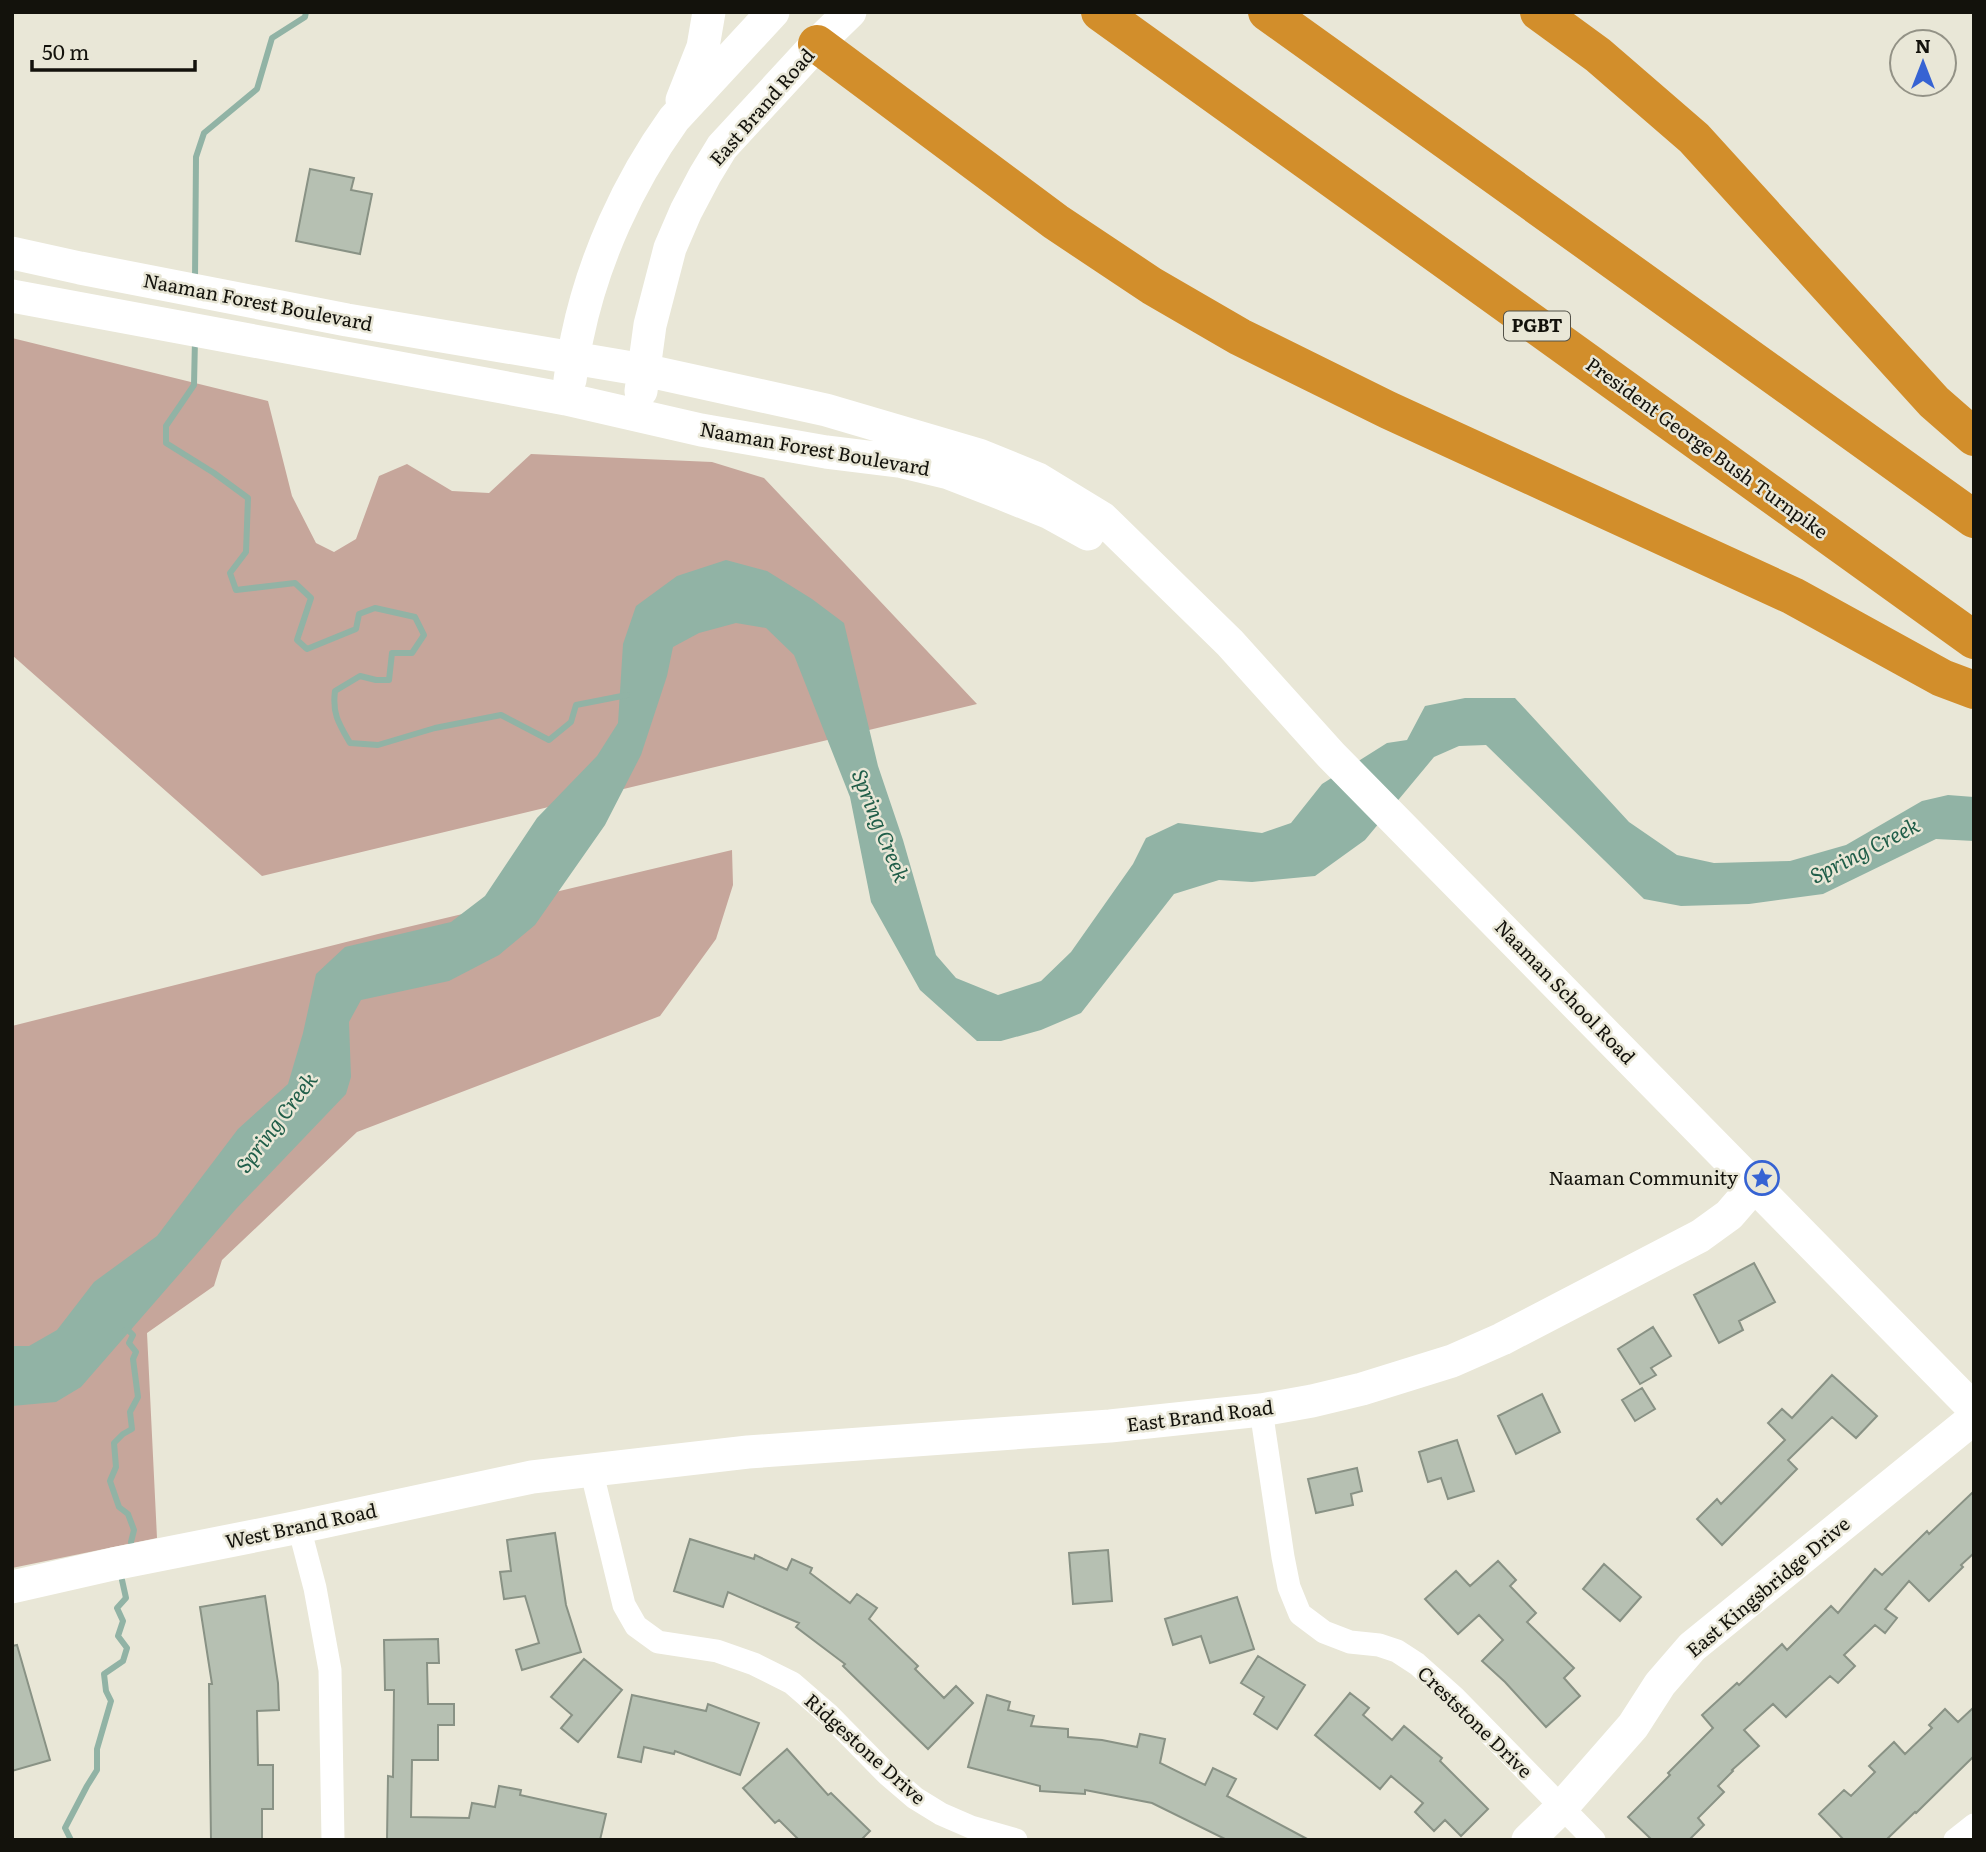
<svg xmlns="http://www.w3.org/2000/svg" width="1986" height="1852" font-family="Literata,serif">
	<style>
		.forest { fill: #c6a69b }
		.water { fill: #91b3a5 }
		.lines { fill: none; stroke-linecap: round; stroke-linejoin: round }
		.stream { stroke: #91b3a5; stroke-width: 6 }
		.building { fill: #b6c0b2; stroke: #899285; stroke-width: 2 }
		.street { stroke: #fff; stroke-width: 23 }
		.secondary { stroke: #fff; stroke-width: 33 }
		.highway { stroke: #d28e2b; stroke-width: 38 }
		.labels { text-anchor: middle; stroke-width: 5; stroke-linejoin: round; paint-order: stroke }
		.shield { fill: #e9e7d7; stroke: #535249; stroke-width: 2 }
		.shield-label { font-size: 18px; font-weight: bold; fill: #13120c }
		.street-label { font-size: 19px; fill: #13120c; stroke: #e9e7d7 }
		.poi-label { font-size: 19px; fill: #13120c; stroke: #e9e7d7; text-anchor: end }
		.water-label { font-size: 21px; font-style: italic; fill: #205e49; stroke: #e9e7d7 }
	</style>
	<rect width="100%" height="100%" fill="#e9e7d7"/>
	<!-- forest -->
	<path class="forest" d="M12,338L268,401L292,496L316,543L334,552L356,539L379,476L407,464L452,491L489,493L531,454L712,462L764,478L977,704L262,876L12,655Z
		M732,850L733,885L716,939L660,1016L357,1132L222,1260L214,1286L147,1333L157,1538L12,1568V1026L378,934Z"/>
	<!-- water -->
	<path class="water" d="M726,560L767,571L812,599L844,623L878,766L903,840L936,955L956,978L998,995L1041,981L1071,952L1133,864L1146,838L1178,823L1262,833L1291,823L1322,784L1387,743L1407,740L1425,706L1465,698H1515L1629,822L1677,855L1714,863L1790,861L1846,845L1922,801L1948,795L1974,797V841L1936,839L1823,894L1749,904L1681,906L1644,899L1486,745L1459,746L1434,757L1365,840L1315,876L1252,882L1219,880L1174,894L1081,1013L1041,1030L1001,1041H977L920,990L871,902L850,797L794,655L766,628L736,623L699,633L673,647L667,676L641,755L605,825L535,925L499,955L449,981L361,1000L349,1022L351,1077L346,1094L236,1209L81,1387L56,1402L12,1406V1346H29L57,1330L94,1282L157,1236L238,1129L288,1084L303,1033L316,974L345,947L451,922L485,896L537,818L597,756L618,723L623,644L636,606L677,576Z"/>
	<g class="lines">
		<!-- stream -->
		<path class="stream" d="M195,279L196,157L204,133L257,89L272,38L305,17L306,12
			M195,339L194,385L166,426V443L214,473L248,498L246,552L230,573L236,590L295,583L311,598L297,640L307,649L356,629L359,614L375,608L415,617L424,635L412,653H392L389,680H376L360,676L335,691C332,714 339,724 350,743L378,745L435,728L501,715L549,740L571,722L576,705L627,695
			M125,1330H128L133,1335L129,1343L136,1352L133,1359L138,1397L130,1412L132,1429L123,1434L114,1443L116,1467L110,1481L119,1507L128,1514L134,1530L131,1542
			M71,1840L65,1828L87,1786L97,1770V1749L111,1701L106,1691L104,1674L123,1661L127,1648L118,1636L123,1621L117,1608L126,1598L122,1580"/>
	</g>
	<!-- building -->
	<path class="building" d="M310,169L354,178L351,190L372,194L360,254L296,241Z
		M1754,1263L1775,1302L1739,1321L1743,1330L1719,1343L1694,1295Z
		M1653,1327L1671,1356L1651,1368L1656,1375L1640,1384L1618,1349Z
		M1832,1375L1877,1416L1856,1438L1832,1417L1788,1460L1797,1469L1722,1545L1697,1519L1717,1499L1721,1504L1785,1440L1768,1423L1782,1409L1792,1418Z
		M1642,1388L1655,1409L1635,1421L1622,1400Z
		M1542,1394L1560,1432L1516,1454L1498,1416Z
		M1457,1440L1474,1491L1448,1499L1441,1478L1428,1482L1419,1452Z
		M1357,1468L1362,1491L1351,1494L1353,1505L1316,1513L1308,1479Z
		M1974,1491V1553L1961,1565L1963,1567L1929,1601L1909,1581L1885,1609L1897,1618L1885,1633L1875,1625L1844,1655L1855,1666L1838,1683L1830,1676L1786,1717L1773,1704L1744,1730L1759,1746L1732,1770L1733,1771L1718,1786L1724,1792L1698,1818L1704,1825L1689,1840H1652L1628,1817L1670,1775L1668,1773L1713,1728L1702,1715L1737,1683L1739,1685L1782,1644L1787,1650L1831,1606L1838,1613L1875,1569L1882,1575L1927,1531L1929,1534Z
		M555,1533L566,1605L581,1652L522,1670L516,1650L539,1643L525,1596L504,1599L500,1572L511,1571L507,1540Z
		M690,1539L754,1559L755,1555L787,1570L792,1559L812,1568L810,1573L850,1603L857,1594L877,1608L869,1619L918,1666L915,1669L944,1698L956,1686L973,1703L928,1749L843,1666L845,1664L796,1627L799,1623L728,1592L723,1607L674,1591Z
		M1108,1550L1112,1601L1073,1604L1069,1553Z
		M1498,1561L1516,1580L1510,1586L1536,1613L1527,1622L1574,1668L1564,1678L1580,1696L1546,1727L1505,1682L1482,1661L1503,1640L1479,1615L1458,1634L1425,1599L1456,1571L1470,1586Z
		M1604,1564L1641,1597L1620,1621L1583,1589Z
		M265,1596L278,1683L279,1710L257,1711L258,1765H273V1809H262V1840H211L209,1684H212L200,1607Z
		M1237,1597L1254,1649L1210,1663L1201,1636L1173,1645L1165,1619Z
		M438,1639L439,1663H427L428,1704H454V1725H438V1760H412L411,1817L469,1818L472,1803L495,1807L499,1786L521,1790L520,1795L606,1814L600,1840H387L388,1776L393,1777L394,1690H385L384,1640Z
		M17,1645L50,1760L12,1771V1646Z
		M1258,1656L1305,1685L1277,1729L1254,1714L1264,1697L1241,1683Z
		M584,1659L622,1690L578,1742L561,1728L572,1715L551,1697Z
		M1350,1693L1369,1708L1363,1715L1392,1740L1404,1726L1442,1758L1440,1761L1488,1809L1461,1836L1445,1820L1434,1831L1415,1812L1423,1803L1391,1776L1380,1789L1315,1735Z
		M632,1695L706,1711L708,1704L759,1723L740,1775L675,1751L674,1754L644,1747L641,1762L618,1757Z
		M987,1695L1010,1702L1008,1710L1034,1716L1031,1726L1068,1729V1737L1102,1740L1137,1747L1140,1734L1165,1739L1160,1763L1205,1785L1213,1768L1236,1779L1227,1796L1309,1840H1227L1152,1803L1085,1790V1794L1040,1791V1786L968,1767Z
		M1974,1707V1756L1916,1813L1915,1812L1886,1840H1844L1819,1814L1844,1790L1851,1796L1875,1772L1869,1766L1894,1742L1905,1754L1932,1728L1929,1725L1945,1709L1958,1722Z
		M787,1749L828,1795L831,1793L870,1831L861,1840H799L779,1820L775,1823L743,1788Z"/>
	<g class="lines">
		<!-- street -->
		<path class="street" d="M1261,1410L1283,1557L1289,1587L1300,1614L1324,1632L1350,1642L1379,1645L1397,1651L1417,1664L1454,1697L1594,1840
			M591,1469L624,1605L636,1626L658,1642L717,1651L754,1664L792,1683L829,1715L887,1774L915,1798L941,1814L971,1827L1016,1840
			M299,1527L315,1588L330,1670L333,1840
			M1955,1840L1974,1825"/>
		<!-- secondary -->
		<path class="secondary" d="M682,100L703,47L709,12
			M12,253L80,268L347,320L644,370L826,410L979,455L1038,479L1102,518L1230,643L1331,755L1974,1409
			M12,296L566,399L701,430L826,452L899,461L949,473L993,490L1050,513L1088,534
			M570,380C572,366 574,352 577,338C593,260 628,183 674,119L773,12
			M641,391L650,325L670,248L686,211L705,175L722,147L817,44L850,12
			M12,1587L113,1564L299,1527L532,1477L748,1452L1110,1426L1261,1410L1312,1401L1362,1389L1452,1361L1502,1339L1700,1236L1729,1215L1755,1185
			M1528,1840L1562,1807L1633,1726L1660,1684L1692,1647L1974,1418"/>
		<!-- highway -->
		<path class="highway" d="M1100,12L1974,640
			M1267,12L1974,519
			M1539,12L1598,55L1694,138L1934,402L1974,437
			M817,44L1056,222L1152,286L1240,337L1388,410L1793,596L1942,678L1974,690"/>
	</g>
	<!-- icons -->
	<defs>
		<g id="sight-ring" transform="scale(1.75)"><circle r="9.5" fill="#e9e7d7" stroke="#3663d3" stroke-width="1.5"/><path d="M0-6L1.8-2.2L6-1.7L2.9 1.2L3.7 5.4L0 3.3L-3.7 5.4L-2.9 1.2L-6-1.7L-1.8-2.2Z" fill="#3663d3"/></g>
	</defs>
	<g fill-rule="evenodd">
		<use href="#sight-ring" x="1762" y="1178"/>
	</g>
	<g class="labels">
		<!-- shield labels -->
		<rect class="shield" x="1504" y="311.5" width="66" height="29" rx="5"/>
		<g class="shield-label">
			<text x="1537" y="332">PGBT</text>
		</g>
		<!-- street labels -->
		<g class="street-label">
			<text transform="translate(762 107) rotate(-49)" y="7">East Brand Road</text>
			<text transform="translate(258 302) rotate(11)" y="7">Naaman Forest Boulevard</text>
			<text transform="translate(1707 448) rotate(36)" y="7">President George Bush Turnpike</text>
			<text transform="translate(815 449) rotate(10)" y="7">Naaman Forest Boulevard</text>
			<text transform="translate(1565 992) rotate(46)" y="7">Naaman School Road</text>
			<text transform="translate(1200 1416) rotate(-7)" y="7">East Brand Road</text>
			<text transform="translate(301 1526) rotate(-12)" y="7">West Brand Road</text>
			<text transform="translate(1768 1587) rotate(-40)" y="7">East Kingsbridge Drive</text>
			<text transform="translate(1475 1722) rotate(44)" y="7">Creststone Drive</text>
			<text transform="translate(865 1749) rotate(42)" y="7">Ridgestone Drive</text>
		</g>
		<!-- poi labels -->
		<g class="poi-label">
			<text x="1738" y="1185">Naaman Community</text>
		</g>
		<!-- water labels -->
		<g class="water-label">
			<text transform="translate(880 826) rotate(68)" y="7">Spring Creek</text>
			<text transform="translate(1865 851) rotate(-27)" y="7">Spring Creek</text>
			<text transform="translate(277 1123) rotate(-53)" y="7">Spring Creek</text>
		</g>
	</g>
	<!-- border -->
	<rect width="1986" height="1852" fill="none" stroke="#13120c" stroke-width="28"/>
	<!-- north arrow -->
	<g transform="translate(1923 63)"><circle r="33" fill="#e9e7d7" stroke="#939286" stroke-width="2"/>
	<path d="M0-5L12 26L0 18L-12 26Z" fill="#3663d3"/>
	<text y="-10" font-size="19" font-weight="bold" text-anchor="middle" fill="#13120c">N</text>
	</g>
	<!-- scale -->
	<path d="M32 60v10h163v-10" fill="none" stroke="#13120c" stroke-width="3.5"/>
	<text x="42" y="60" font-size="21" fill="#13120c" stroke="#e9e7d7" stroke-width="5" paint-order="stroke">50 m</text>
</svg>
